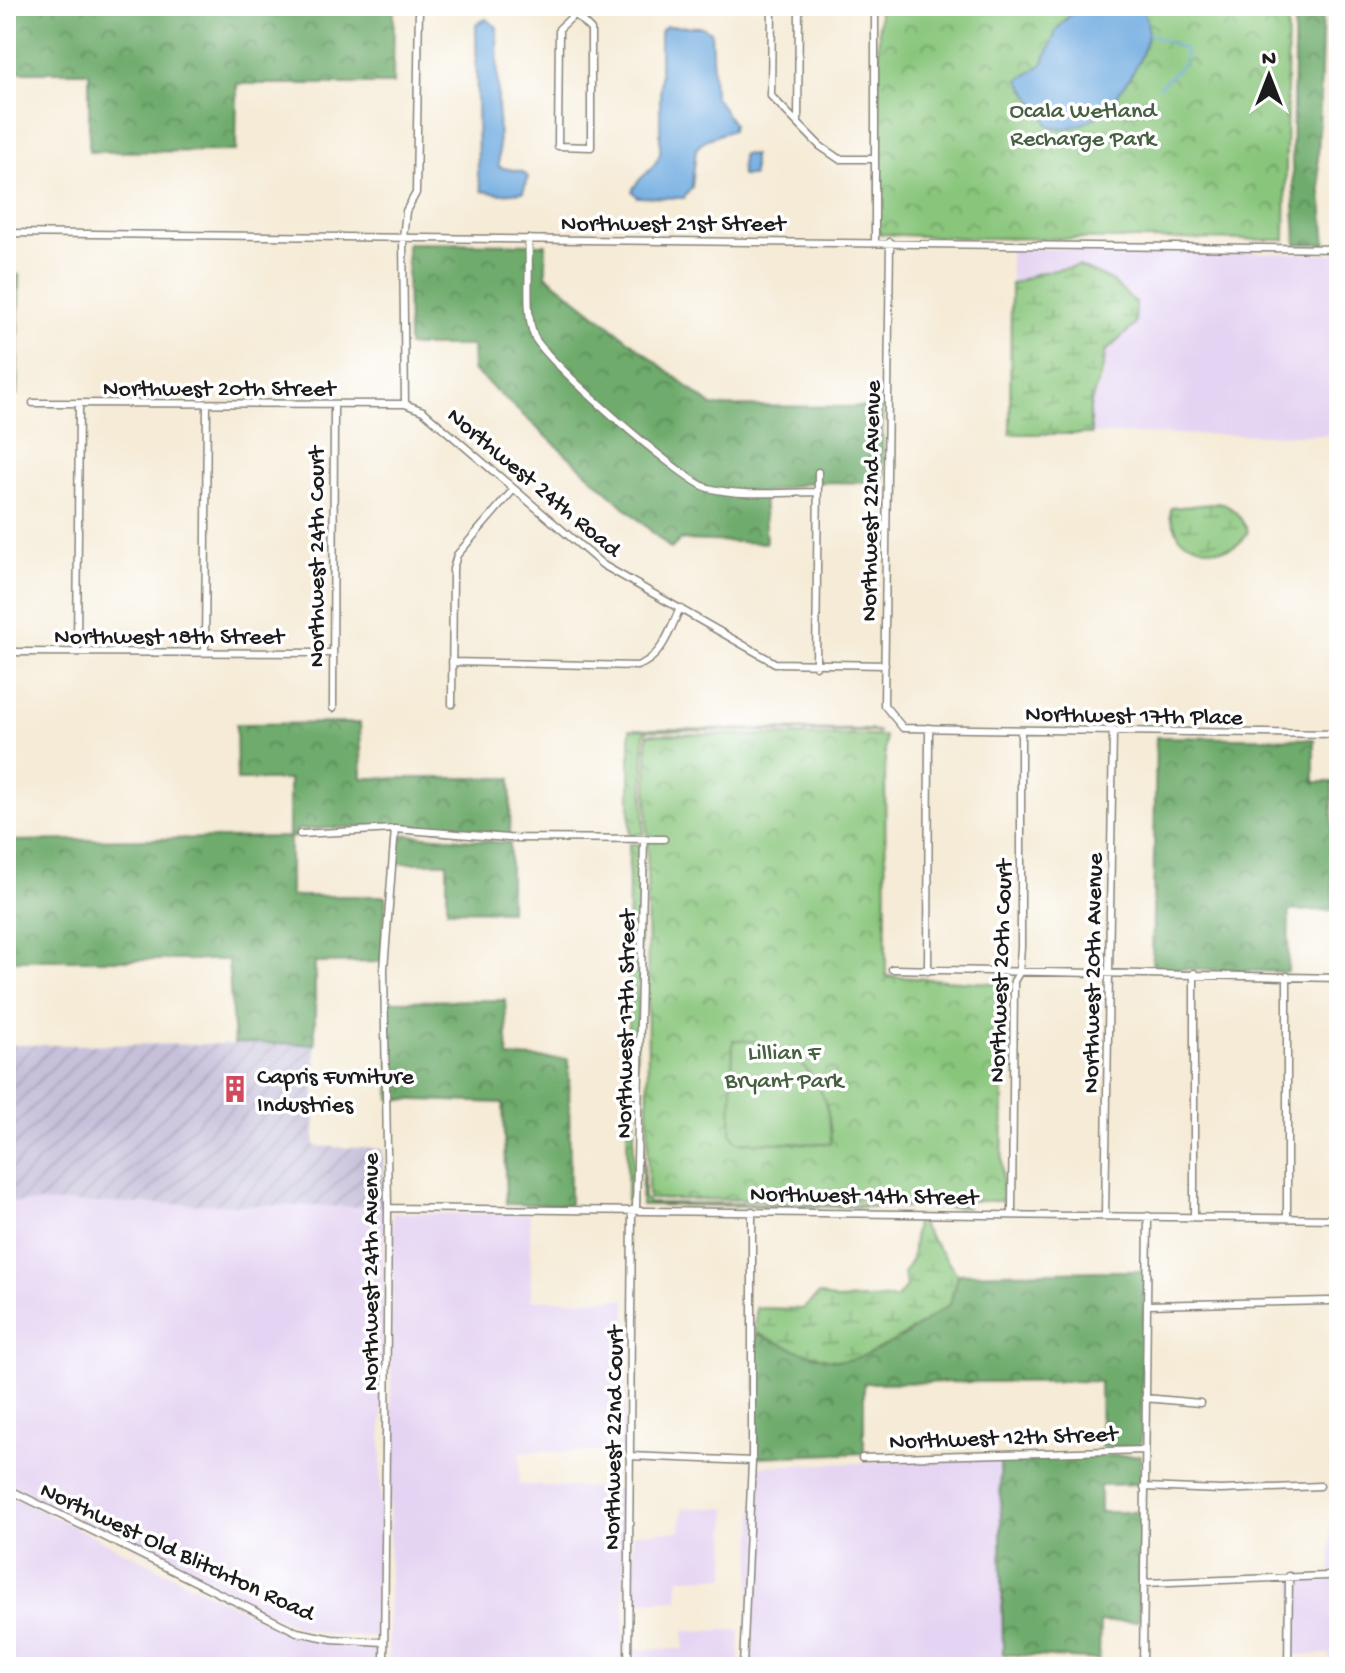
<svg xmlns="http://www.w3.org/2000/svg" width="1345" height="1673" font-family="'Gochi Hand',sans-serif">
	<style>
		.built { fill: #e4d3f2 }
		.industrial { fill: url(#industrial-furrows) }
		.forest { fill: url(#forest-crowns); stroke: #456444; stroke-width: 2 }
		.wetland { fill: url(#wetland-marsh); stroke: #52714c; stroke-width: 2 }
		.park { fill: url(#park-crowns); stroke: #52714c; stroke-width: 2 }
		.pitch { fill: #89c67c; stroke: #52714c; stroke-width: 2 }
		.water { fill: #6fabe0; stroke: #46647e; stroke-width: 2 }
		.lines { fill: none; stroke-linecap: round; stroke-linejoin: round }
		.stream { stroke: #6fabe0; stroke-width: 2 }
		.street-casing { stroke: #888479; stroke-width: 9 }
		.street { stroke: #fff; stroke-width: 6 }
		.labels { text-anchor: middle; stroke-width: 7; stroke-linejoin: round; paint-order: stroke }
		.park-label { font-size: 24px; fill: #486042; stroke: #fff }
		.street-label { font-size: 24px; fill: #1c1c1c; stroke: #fff }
		.poi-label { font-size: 24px; fill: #1c1c1c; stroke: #fff; text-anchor: start }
	</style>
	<defs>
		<pattern id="industrial-furrows" width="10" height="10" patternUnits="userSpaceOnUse" patternTransform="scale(2)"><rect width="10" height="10" fill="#c6c0da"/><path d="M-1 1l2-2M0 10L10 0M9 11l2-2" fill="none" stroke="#aaa4ba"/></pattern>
		<pattern id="forest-crowns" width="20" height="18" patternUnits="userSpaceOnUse" patternTransform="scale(2)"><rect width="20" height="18" fill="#6eab6c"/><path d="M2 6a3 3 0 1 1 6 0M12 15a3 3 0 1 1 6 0" fill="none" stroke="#5a8a58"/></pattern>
		<pattern id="wetland-marsh" width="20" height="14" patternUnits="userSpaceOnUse" patternTransform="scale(2)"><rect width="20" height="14" fill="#89c67c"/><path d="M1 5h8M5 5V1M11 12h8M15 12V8" fill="none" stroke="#6fa065"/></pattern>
		<pattern id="park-crowns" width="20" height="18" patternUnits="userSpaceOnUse" patternTransform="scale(2)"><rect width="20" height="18" fill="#89c67c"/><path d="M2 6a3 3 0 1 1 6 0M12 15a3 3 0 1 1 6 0" fill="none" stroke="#6fa065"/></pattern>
	</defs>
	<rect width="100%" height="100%" fill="#fff"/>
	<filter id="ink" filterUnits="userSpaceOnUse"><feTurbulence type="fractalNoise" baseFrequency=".0125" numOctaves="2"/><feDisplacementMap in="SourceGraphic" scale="16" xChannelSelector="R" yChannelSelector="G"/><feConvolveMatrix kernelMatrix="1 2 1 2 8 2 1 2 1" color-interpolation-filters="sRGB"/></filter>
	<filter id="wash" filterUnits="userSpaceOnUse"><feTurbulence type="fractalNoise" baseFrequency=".006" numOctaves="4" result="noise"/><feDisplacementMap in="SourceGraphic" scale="32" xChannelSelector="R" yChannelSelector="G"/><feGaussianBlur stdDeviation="1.8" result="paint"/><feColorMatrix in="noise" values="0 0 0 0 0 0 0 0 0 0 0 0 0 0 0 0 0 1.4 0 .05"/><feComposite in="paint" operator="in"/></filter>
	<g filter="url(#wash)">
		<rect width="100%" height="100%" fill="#f5ebd6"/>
		<!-- built -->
		<path class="built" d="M1010,248L1339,254V435L1092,434L1087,411L1104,376L1105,352L1128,332L1038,273L1011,284Z
			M6,1202L384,1207L379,1637L332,1635L298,1627L6,1483Z
			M393,1213L530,1214L531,1300L626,1299L625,1452H520L519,1485L625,1489L624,1667H388Z
			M1000,1459L1004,1667H747L756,1466Z
			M1330,1459H1339V1667H1330L1329,1654L1293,1655V1581H1331Z
			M6,1493L295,1636L332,1644L379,1646L380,1667H6Z
			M683,1508H727L726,1577L679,1578L678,1600L633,1601L634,1649H684V1631L740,1630L739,1667H632L633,1533L680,1531Z"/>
		<!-- industrial -->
		<path class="industrial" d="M315,1044V1146L383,1149L384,1207L6,1202V1045Z"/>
		<!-- forest -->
		<path class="forest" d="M6,6H394L393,84H237L236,151L89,152V72H6Z
			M1295,6H1323L1318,162L1326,244H1296L1292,162Z
			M407,243L546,244V275L712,406L882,407L883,483L813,482L763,493L766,543L680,540L671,549L473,370L472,346H408Z
			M6,274L19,275L17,396H6Z
			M360,723L362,778H511L510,834L392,825L296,830V837L290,838V896H386L381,962L315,963V1044L234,1043L228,960H6V841L289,837V780H237L236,724Z
			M1156,737L1314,739V782H1332L1333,910L1289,911L1288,972L1152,968Z
			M399,834L510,843V911L447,910V863H397Z
			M505,1000L508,1057L569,1059L570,1205L506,1204L503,1103L390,1099L389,1001Z
			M1101,1271H1144L1141,1446L1101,1447L1100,1381L864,1383V1453L757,1457L756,1333L798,1350L901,1338L950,1304L957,1274Z
			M1141,1455L1140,1484L1100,1485V1512H1140L1139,1621L1100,1622L1099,1660L1003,1654L1000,1459Z"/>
		<!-- wetland -->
		<path class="wetland" d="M1079,266L1110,280L1136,303L1135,325L1105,352C1103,391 1083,393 1092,434H1010L1011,284L1038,273Z
			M1221,503C1235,508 1240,517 1248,531C1236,559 1201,550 1180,538L1170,516L1171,508Z
			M916,1218L957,1274L950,1304C925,1322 876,1356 846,1360C822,1363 778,1342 756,1333V1308L803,1309L819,1294L836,1300L897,1298L906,1287L904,1272L912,1259Z"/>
		<!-- park -->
		<path class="park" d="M879,6H1288L1285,240L967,238L880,234L877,225Z
			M630,729L871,730L880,732L647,730L644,734V834L630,835Z
			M647,734L885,736L886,976L1004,984L1002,1201L648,1199Z
			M629,844H640L642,859L632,1205H627Z
			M644,1118V1198L648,1203L967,1205V1208L641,1205Z"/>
		<!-- pitch -->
		<path class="pitch" d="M733,1040C798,1040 831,1083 831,1144L737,1142L731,1133Z"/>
		<!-- water -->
		<path class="water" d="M1078,6H1138C1168,31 1121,96 1099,114C1086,125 1068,130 1051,128L1019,80L1043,64L1057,29Z
			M486,19L497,27L499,167L523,172L528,177L523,192L500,194L482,191L478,176L476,24Z
			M666,26L702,27L711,32L714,95L733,124L732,130L705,140L696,149L692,187L684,198L637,197L632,191C637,177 652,174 660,154V32Z
			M742,154L753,155V176H741Z"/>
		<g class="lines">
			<!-- stream -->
			<path class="stream" d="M1147,33L1186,50L1183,64L1159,87"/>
		</g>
	</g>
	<g filter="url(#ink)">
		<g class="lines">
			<!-- street casing -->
			<g class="street-casing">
				<path id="street" d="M419,6L416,193L406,211L403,238L405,404L423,411L603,565L775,663L885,665
					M772,6L771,96L820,146L839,159H875
					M875,6V242
					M575,14L559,29L558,146L591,147V30L575,14V6
					M798,123L799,6
					M6,233L1339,249
					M528,239C531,267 524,312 534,336C543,359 683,481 708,488C742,497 783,492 818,492
					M890,242L884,705L903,728L1339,734
					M33,403L405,404
					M1333,629H1339
					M6,652L332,653
					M77,652L79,405
					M205,652L207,404
					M452,662L637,666C662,658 670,630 680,608
					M816,666L818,472
					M452,704L453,569L457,555L514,489
					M333,708L334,406
					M300,834L395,829L508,838L664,839
					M892,969L1339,978
					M928,971L929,728
					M1194,973V1216
					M1287,976V1218
					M388,1208L1339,1219
					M636,1210L644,839
					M1012,1213L1014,981L1019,973L1021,947V730
					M1105,1215L1113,732
					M1147,1305L1329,1301
					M1145,1398L1200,1403
					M629,1456L752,1461
					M862,1458L1145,1450
					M1144,1487L1221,1490L1320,1486
					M6,1488L297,1632L332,1639L383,1642
					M1144,1583L1327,1576
					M384,1667L388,1208L384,969L395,829
					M628,1667L632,1210
					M743,1667L752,1461V1211
					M1143,1667L1148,1216
					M1288,1667L1289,1576"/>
			</g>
			<!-- street -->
			<use href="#street" class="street"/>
		</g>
	</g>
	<!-- icons -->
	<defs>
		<g id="building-bare" transform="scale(2.16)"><path d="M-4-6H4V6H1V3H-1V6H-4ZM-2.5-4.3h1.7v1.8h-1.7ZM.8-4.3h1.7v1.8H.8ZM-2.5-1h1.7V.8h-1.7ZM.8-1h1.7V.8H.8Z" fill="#d1495b" stroke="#fff" stroke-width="2.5" paint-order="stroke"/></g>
	</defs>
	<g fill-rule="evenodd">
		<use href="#building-bare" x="235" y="1089"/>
	</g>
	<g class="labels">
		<!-- park labels -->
		<g class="park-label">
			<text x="1083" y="117">Ocala Wetland<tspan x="1083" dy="28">Recharge Park</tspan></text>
			<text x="784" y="1059">Lillian F<tspan x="784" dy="28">Bryant Park</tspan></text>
		</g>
		<!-- street labels -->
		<g class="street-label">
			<text x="673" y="230">Northwest 21st Street</text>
			<text x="219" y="395">Northwest 20th Street</text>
			<text transform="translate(535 481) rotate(40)" y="8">Northwest 24th Road</text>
			<text transform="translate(869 501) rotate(-89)" y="8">Northwest 22nd Avenue</text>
			<text transform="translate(315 557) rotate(-90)" y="8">Northwest 24th Court</text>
			<text x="169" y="643">Northwest 18th Street</text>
			<text transform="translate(1134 714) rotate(1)" y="8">Northwest 17th Place</text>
			<text transform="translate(999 971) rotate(-88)" y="8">Northwest 20th Court</text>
			<text transform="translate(1091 973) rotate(-89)" y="8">Northwest 20th Avenue</text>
			<text transform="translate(624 1024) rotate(-89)" y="8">Northwest 17th Street</text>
			<text transform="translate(864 1194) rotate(1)" y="8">Northwest 14th Street</text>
			<text transform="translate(369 1272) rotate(-90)" y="8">Northwest 24th Avenue</text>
			<text transform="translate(1003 1436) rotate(-2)" y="8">Northwest 12th Street</text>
			<text transform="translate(612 1438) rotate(-89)" y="8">Northwest 22nd Court</text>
			<text transform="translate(178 1550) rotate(25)" y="8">Northwest Old Blitchton Road</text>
		</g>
		<!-- poi labels -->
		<g class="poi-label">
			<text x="257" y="1083">Capris Furniture<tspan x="257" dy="28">Industries</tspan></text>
		</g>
	</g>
	<!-- margin -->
	<rect width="1345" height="1673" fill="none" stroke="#fff" stroke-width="32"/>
	<!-- north arrow -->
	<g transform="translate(1269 76)" stroke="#ffffff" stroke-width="6" paint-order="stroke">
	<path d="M0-6L14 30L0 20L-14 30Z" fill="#1c1c1c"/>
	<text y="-12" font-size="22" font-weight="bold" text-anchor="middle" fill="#1c1c1c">N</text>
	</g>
</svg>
